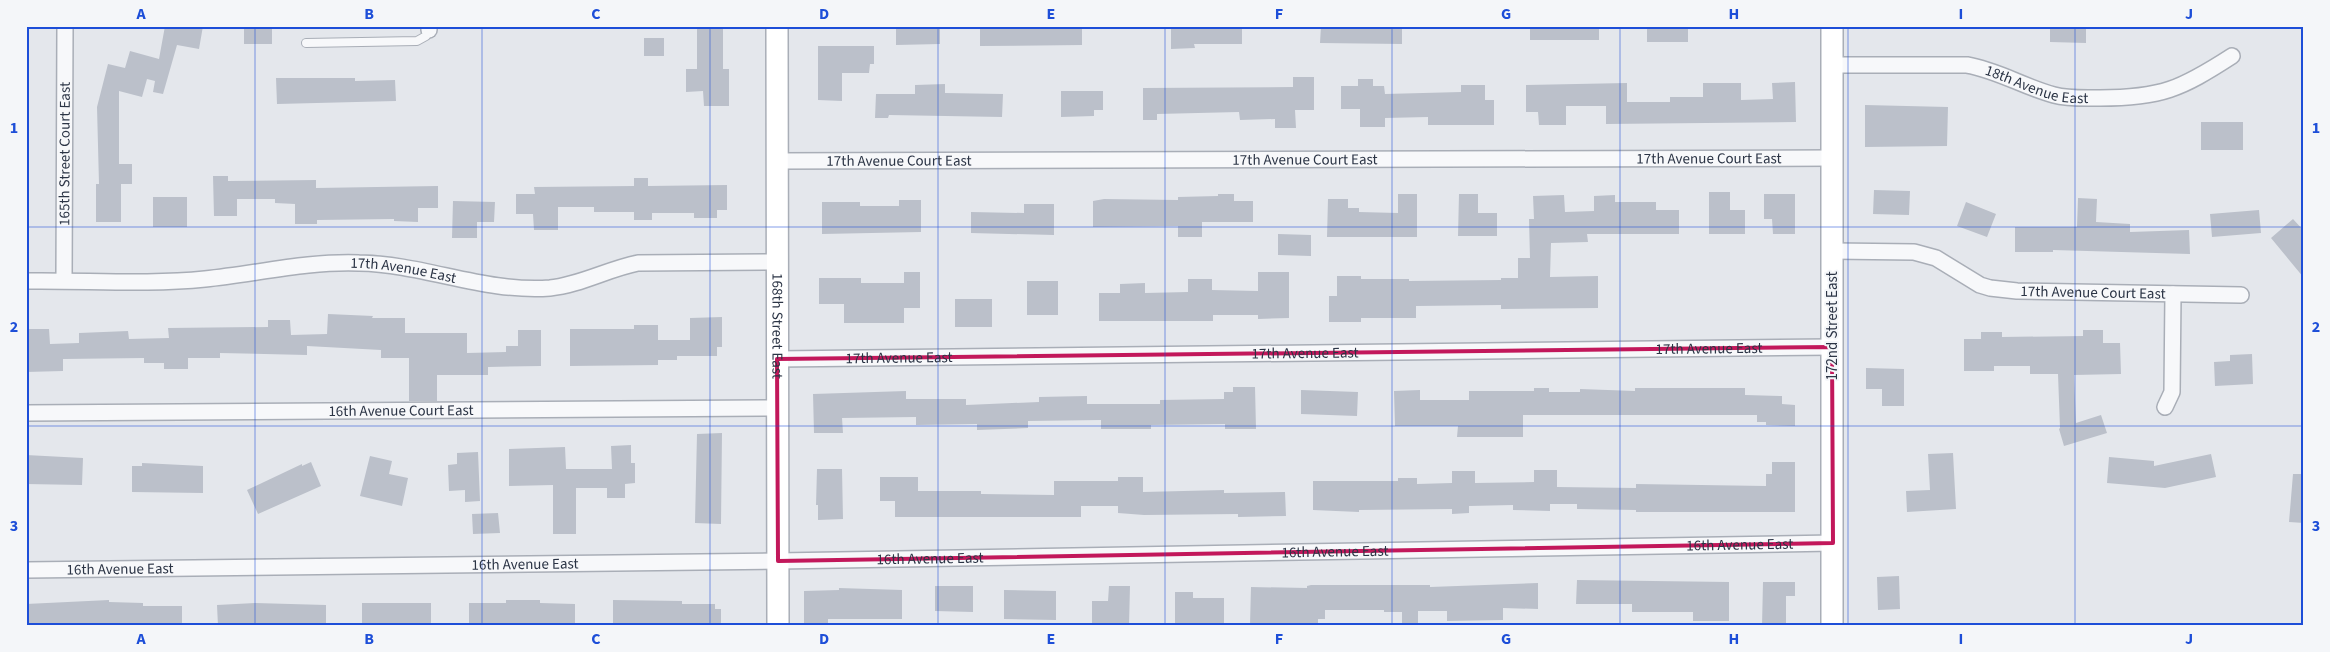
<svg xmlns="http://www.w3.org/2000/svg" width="2330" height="652" font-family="'Source Sans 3',sans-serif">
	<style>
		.building { fill: #bbc0ca }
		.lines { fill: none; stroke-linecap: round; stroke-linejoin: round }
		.lane-casing { stroke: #a9aeb7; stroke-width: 10 }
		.street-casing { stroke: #a9aeb7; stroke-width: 18 }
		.secondary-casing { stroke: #a9aeb7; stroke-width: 24 }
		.lane { stroke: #f7f8fa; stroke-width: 8 }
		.street { stroke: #f7f8fa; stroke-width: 15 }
		.secondary { stroke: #fff; stroke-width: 21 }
		.marked { fill: none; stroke: #c2185b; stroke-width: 4; stroke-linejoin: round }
		.grid { fill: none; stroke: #1d4ed8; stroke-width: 1; stroke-opacity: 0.55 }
		.labels { text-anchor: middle; stroke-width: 4; stroke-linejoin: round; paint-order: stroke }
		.street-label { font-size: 15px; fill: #2b3445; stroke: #f4f6f9 }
		.neatline { fill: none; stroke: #1d4ed8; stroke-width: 2 }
		.grid-label { font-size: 16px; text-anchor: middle; font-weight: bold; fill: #1d4ed8 }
	</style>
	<rect width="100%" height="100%" fill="#e4e7ec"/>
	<!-- building -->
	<path class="building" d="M165,26H203L199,49L177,45L163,94L153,92L155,81L147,79L142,97L119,91V164H132V184H121V222H96V184H99L97,107L108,64L125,68L130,51L159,59Z
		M244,26H272V44H244Z
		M697,26H723V69H729V106H704L703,91L686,92V69H697Z
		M896,26H940V44L896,45Z
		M980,26H1082V45L980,46Z
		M1171,26H1242V44H1194L1195,48L1171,49Z
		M1321,26H1402V44L1320,43Z
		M1530,26H1599V40H1530Z
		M1647,26H1688V42H1647Z
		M2050,26H2086V43L2050,42Z
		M644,38H664V56H644Z
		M818,46H874V64H870L869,73H842V101L818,100Z
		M1293,77H1314V110H1295L1296,128H1275V119L1240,120L1239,112L1157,114V120H1143V88L1293,87Z
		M276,78H355V81L395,80L396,101L277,104Z
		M1358,79H1373V86H1384L1385,94L1461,92V85H1485V100H1494V125H1428V117L1385,118V127H1360V109H1341V86H1358Z
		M1795,82L1796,122L1606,124V106H1566V125H1539L1538,112H1526V85L1627,83V102H1670V97H1703V83H1741V100L1773,99L1772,83Z
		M945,84V93L1003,94L1002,117L889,115L888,118H875L876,94H915V85Z
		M1061,91H1103V110H1094V116L1061,117Z
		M1865,105L1948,107L1947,146L1865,147Z
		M2201,122H2243V150H2201Z
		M213,176H228V181L316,180V188L438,186V208H418V222L394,221V219L317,220V224H295V204L275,203V199H237V216H214Z
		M634,178H648V186L727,185V210H717V218H694V213H652V220H634V212H594V207H558V230H534L533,214H516V194H535L534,187L634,186Z
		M1874,190L1910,191L1909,215L1873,214Z
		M1709,192H1730V210H1745V234H1709Z
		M1218,194H1234V201H1253V222H1202V237H1178V226L1093,227V201L1104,199L1178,200V197L1218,196Z
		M1398,194H1417V237H1327L1328,199H1348V208H1359V212L1398,213Z
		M1459,194H1478V213H1497V236H1458Z
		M1764,194H1795V234H1773L1772,219H1764Z
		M1564,195L1565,212L1594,211V196L1615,195V202H1656V210H1679V234H1587L1588,242L1551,243L1550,277L1598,276V308L1501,309V305L1416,306V318H1361V322H1329V296H1337V276H1361V279H1409V281L1501,280V278H1518V258H1530L1529,219H1534L1533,196Z
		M153,197H187V227H153Z
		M2078,198L2097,199L2096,222L2130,224V232L2189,230L2190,254L2053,250V252H2015V227H2077Z
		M899,200H921V232L822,234V202H860V206H899Z
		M453,201L495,202L494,222H477V238H452Z
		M1966,202L1996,214L1987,237L1957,226Z
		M1024,204H1054V235L971,233V212L1024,213Z
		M2259,210L2261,233L2212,237L2210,214Z
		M2293,219L2304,231V278L2271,238Z
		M1278,234L1311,235V256L1278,255Z
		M904,272H920V308H904V323H844V304H819V278H861V283H904Z
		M1258,272H1289V318L1258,319V315H1213V321H1099V293H1120V284L1145,283V293L1188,292V279H1212V290L1258,291Z
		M1027,281H1058V315H1027Z
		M955,299H992V327H955Z
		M328,314L373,316L372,318H405V333H467V353L506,352V346H518V330H541V366L488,367V375H437V401H409V358H381V350L307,346V355L220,353V358H188V369H164V363H144V358L63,359V371L26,372V329H49L50,344L79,343V333L128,331L129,339L169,338L168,328L268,327V320H290L291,335L327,334Z
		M722,317V347H717V356H677V360H658V365L570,366V329H634V325H658V340H690V318Z
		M2083,330H2103V343H2120L2121,374L2074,375L2076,423L2101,415L2107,433L2064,446L2059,429L2060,428L2058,374H2030V366H1994V371H1964V339H1981V332H2002V337L2083,336Z
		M2252,354L2253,384L2215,386L2214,362L2230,361V355Z
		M1866,368L1904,369V406H1882V389H1866Z
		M1233,387H1255L1256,429H1225V424L1151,425V429H1101V420L1028,421V428L977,430V424L916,425V417L842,418L843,433H814L813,394L906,391V399H966V405L1039,402V397L1087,396V404H1160V400L1224,399V392H1233Z
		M1534,388H1549V392H1580V389L1635,391V388H1745V395L1782,396V404L1795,405V426L1766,425V422H1757V415H1523V437H1457L1458,426H1395L1394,391L1420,390V400H1469V391H1534Z
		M1301,390L1358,392L1357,416L1301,414Z
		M722,433L721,524L695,523L697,434Z
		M631,445V463H635V483L625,484V498H607V488H576V534H553V485L509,486V449L565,447L566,469H612L611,446Z
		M478,452L480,501L465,502V490L449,491L448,465L457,464V453Z
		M1953,453L1956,509L1907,512L1906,491L1930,490L1928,454Z
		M2211,454L2216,477L2165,488L2107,483L2109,457L2154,461V466Z
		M26,455L83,458L82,485L26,484Z
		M370,456L392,461L389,474L408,478L402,506L360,496Z
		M311,462L321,486L258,514L247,490L302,464V466Z
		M1772,462H1795V512H1636V510L1577,509V504H1550V511L1513,510V505L1469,506V513L1452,514V509L1359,510V512L1313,510V481H1398V478H1417V484L1452,483V471H1475V483L1534,482V470H1557V487L1636,488V484L1766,486V474H1772Z
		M142,463L203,466V493L132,492V466H142Z
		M817,469H842L843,519L818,520V505H816Z
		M2293,474H2304V523L2289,522Z
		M880,477H918V491H981V494L1054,495V481H1118V477H1143V492L1224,490V493L1285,492L1286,516L1238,517V514L1144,515L1118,513V506H1081V517H895V501H880Z
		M498,513L500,533L473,534L472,514Z
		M1899,576L1900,609L1878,610L1877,577Z
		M1577,580L1729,582V621H1693V612H1632V604H1576Z
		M1763,582H1795V596H1786V626H1762Z
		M1538,583V609L1503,608V620L1447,621V611H1418V623H1402V612H1384V610H1325V619H1318V626L1250,625L1251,587L1307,588V586L1311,585H1430V587Z
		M935,586H973V612L935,611Z
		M1109,586H1130L1129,626H1092V601H1108Z
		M839,588L902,590V619H828V626H804V591L839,590Z
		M1004,590L1056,591V620L1004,619Z
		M1175,592H1193V598H1224V623H1175Z
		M109,600V602L143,603V606H182V626H26V604Z
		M506,600H540V603L575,604V626H469V603H506Z
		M613,600L682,601V604H715V609H721V626H613Z
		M255,603L326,605V626H218L217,605Z
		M362,603H431V626H362Z"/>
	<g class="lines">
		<!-- lane casing -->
		<g class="lane-casing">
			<path id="lane" d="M306,43L417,41L426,36L429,30"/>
		</g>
		<!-- street casing -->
		<g class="street-casing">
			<g id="street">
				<path d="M429,30V26"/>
				<path id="s1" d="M1832,65H1967C1997,70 2024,87 2054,95C2068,99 2085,98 2100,98C2161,98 2181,89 2232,56"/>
				<path id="s2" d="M777,161L1833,158"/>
				<path id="s3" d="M1833,251L1914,252L1936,258L1980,285L1990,288L2017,291L2241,295"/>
				<path id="s4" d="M64,280L65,26"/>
				<path id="s5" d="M26,281C85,280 146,285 205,279C256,274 307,261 359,263C424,264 485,293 550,288C580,285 608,269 638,263L777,262"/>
				<path id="s6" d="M777,359L1832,347"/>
				<path d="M2165,407L2172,392L2173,294"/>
				<path id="s7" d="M26,413L776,408"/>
				<path id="s8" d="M26,570L778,561L1833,543"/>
			</g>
		</g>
		<!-- secondary casing -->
		<g class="secondary-casing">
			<g id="secondary">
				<path id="s9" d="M777,26L778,626"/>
				<path d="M1832,26V626"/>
			</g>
		</g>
		<!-- lane -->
		<use href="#lane" class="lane"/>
		<!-- street -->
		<use href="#street" class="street"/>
		<!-- secondary -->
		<use href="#secondary" class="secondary"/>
	</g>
	<!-- marked area -->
	<path class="marked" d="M1832,347L1833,543L778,561L777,359Z"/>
	<!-- grid -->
	<path class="grid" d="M255,26V626M482,26V626M710,26V626M938,26V626M1165,26V626M1392,26V626M1620,26V626M1848,26V626M2075,26V626M26,227H2304M26,426H2304"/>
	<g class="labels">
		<!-- street labels -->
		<g class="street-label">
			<text dy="5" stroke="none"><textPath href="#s1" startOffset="208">18th Avenue East</textPath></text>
			<text dy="5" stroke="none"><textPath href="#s4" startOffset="126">165th Street Court East</textPath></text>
			<text dy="5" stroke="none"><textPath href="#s2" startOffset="932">17th Avenue Court East</textPath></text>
			<text dy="5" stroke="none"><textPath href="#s2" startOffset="528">17th Avenue Court East</textPath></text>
			<text dy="5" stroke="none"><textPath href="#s2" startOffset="122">17th Avenue Court East</textPath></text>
			<text dy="5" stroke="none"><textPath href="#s5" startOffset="379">17th Avenue East</textPath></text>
			<text dy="5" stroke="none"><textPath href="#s3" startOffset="269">17th Avenue Court East</textPath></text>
			<text dy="5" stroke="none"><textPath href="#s9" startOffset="300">168th Street East</textPath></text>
			<text transform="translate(1832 326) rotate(-90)" y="5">172nd Street East</text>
			<text dy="5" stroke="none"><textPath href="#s6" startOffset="932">17th Avenue East</textPath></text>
			<text dy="5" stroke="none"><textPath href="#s6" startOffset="528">17th Avenue East</textPath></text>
			<text dy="5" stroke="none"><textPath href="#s6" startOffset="122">17th Avenue East</textPath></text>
			<text dy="5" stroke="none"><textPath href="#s7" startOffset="375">16th Avenue Court East</textPath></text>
			<text dy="5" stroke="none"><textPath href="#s8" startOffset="1714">16th Avenue East</textPath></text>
			<text dy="5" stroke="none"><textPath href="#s8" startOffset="1309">16th Avenue East</textPath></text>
			<text dy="5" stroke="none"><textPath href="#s8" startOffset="904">16th Avenue East</textPath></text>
			<text dy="5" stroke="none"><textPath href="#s8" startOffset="499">16th Avenue East</textPath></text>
			<text dy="5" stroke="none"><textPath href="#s8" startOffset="94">16th Avenue East</textPath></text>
		</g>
	</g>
	<!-- border -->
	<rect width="2330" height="652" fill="none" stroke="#f4f6f9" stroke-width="55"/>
	<rect x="28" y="28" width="2274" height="596" class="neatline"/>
	<g class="grid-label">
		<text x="141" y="19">A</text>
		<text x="369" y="19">B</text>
		<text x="596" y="19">C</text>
		<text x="824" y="19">D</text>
		<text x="1051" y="19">E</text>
		<text x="1279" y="19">F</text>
		<text x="1506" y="19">G</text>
		<text x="1734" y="19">H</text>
		<text x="1961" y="19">I</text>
		<text x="2189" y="19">J</text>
		<text x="14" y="133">1</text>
		<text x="2316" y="133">1</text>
		<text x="14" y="332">2</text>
		<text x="2316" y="332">2</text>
		<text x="14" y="531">3</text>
		<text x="2316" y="531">3</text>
		<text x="141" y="644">A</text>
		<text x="369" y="644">B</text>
		<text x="596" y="644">C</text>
		<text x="824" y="644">D</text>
		<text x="1051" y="644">E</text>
		<text x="1279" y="644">F</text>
		<text x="1506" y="644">G</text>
		<text x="1734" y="644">H</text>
		<text x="1961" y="644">I</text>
		<text x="2189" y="644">J</text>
	</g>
</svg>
